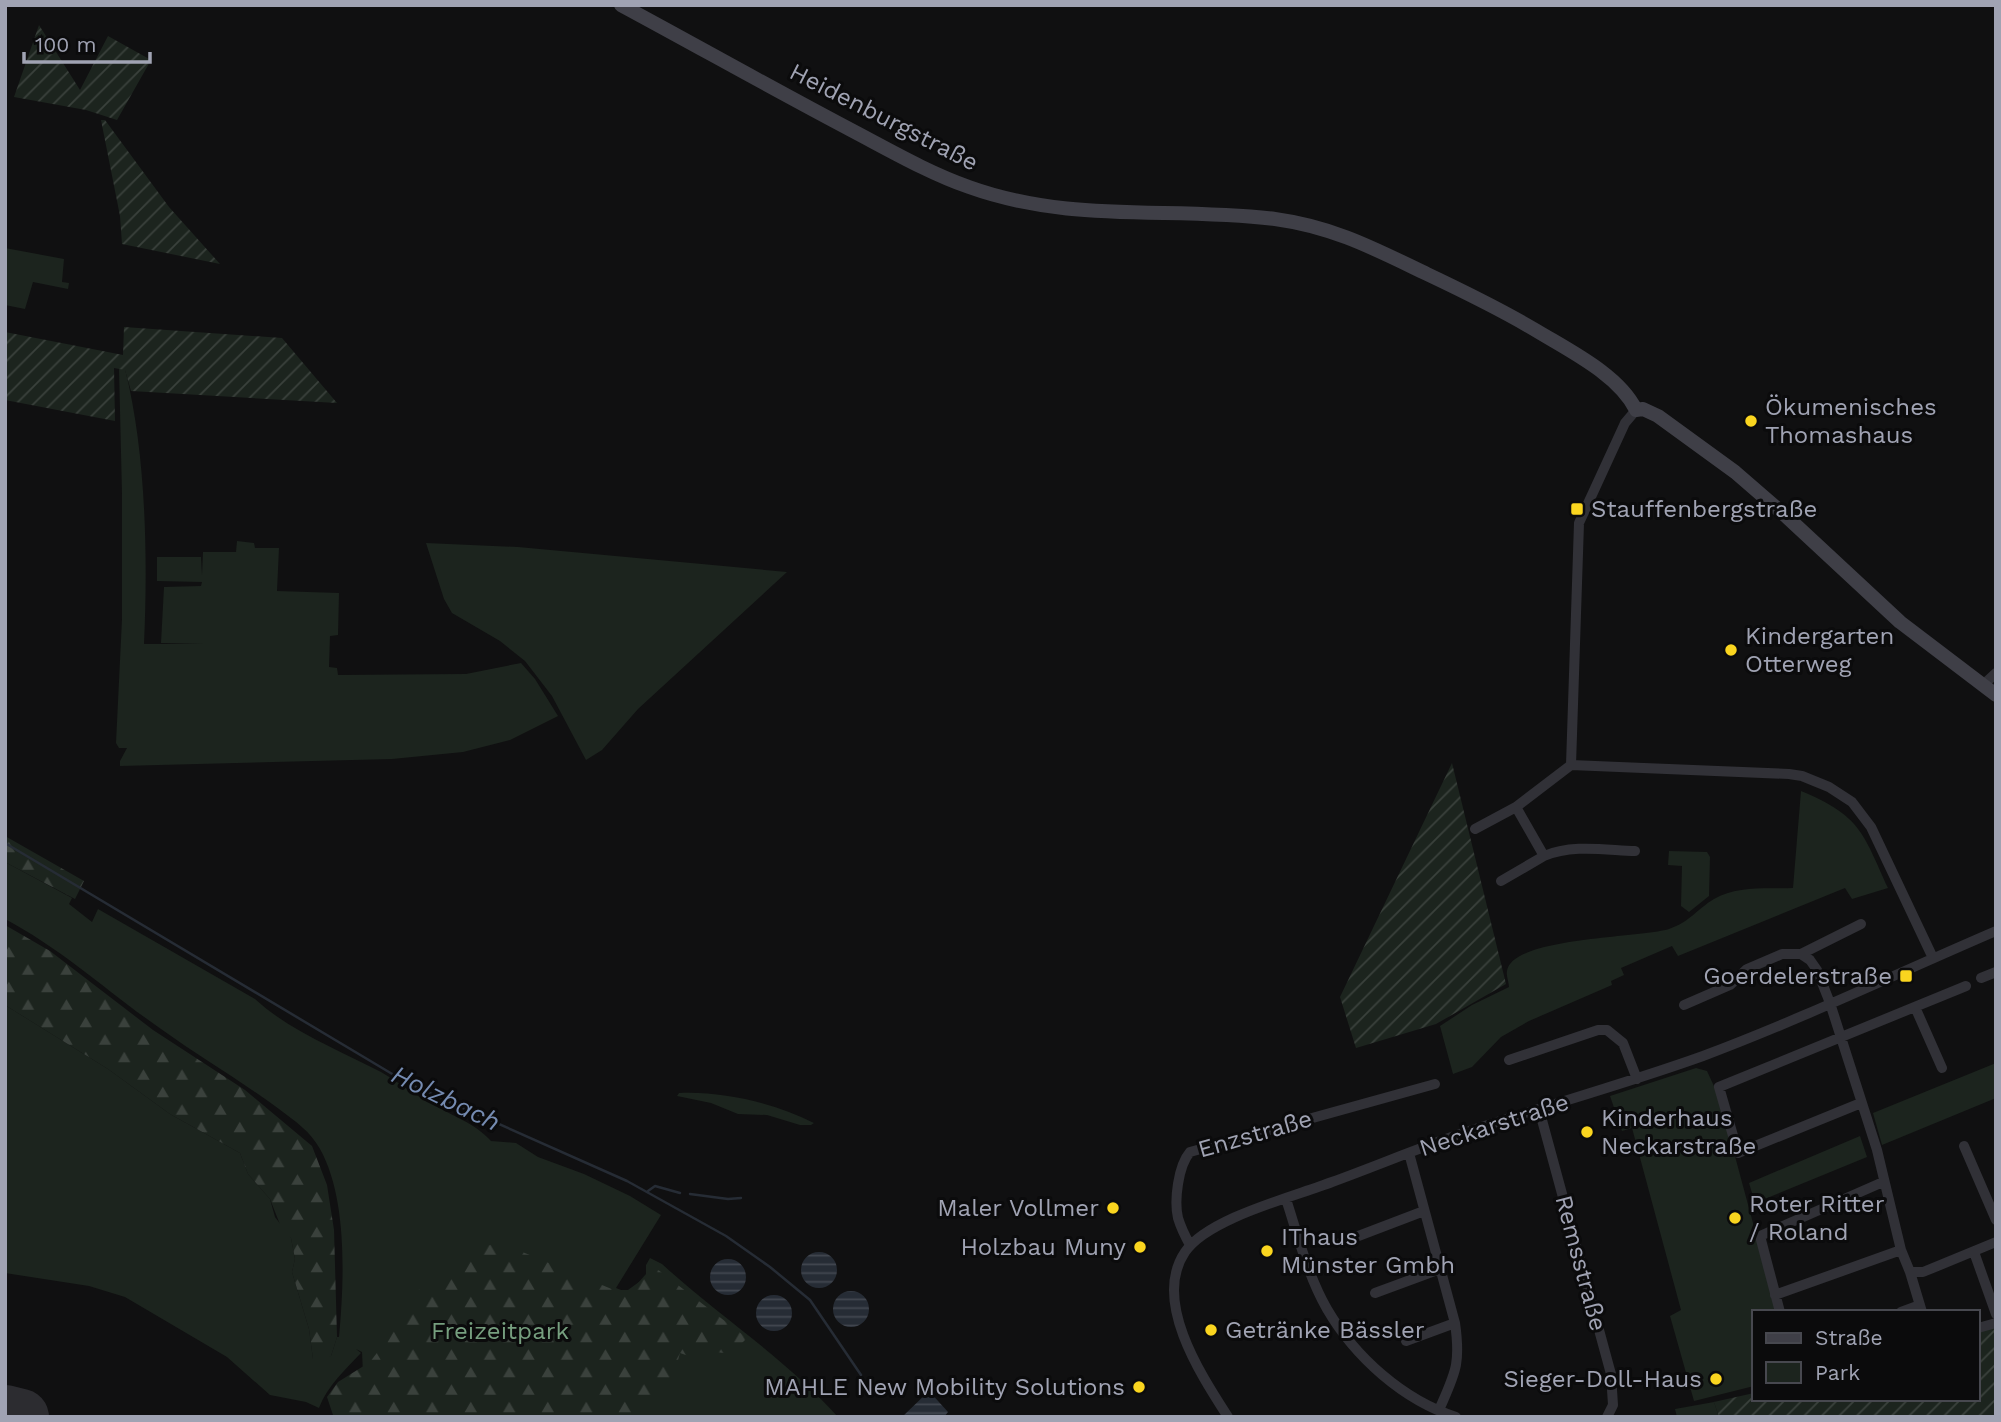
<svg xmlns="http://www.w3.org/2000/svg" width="2001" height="1422" font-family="'Work Sans',sans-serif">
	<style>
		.green { fill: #1c241e }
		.forest { fill: url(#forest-firs) }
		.garden { fill: url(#garden-furrows) }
		.water { fill: url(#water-rules) }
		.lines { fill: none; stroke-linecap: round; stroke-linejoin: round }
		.stream { stroke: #262c35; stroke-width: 2.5 }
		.runway { stroke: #2c2c30; stroke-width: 56 }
		.street { stroke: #313137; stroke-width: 10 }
		.secondary { stroke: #3f3f47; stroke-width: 14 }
		.poi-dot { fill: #fad51f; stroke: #0b0b0c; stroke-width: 2.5 }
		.labels { text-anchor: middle; stroke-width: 6; stroke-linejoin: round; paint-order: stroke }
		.street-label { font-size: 24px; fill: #a0a3b3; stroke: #0b0b0c }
		.poi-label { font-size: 24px; fill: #a0a3b3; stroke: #0b0b0c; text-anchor: start }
		.park-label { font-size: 24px; fill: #769f7f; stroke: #0b0b0c }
		.water-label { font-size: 26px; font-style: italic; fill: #758bb1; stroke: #0b0b0c }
	</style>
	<defs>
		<pattern id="forest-firs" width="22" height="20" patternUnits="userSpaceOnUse" patternTransform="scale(1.75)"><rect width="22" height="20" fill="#1c241e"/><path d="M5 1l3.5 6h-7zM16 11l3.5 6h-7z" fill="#3a413c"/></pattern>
		<pattern id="garden-furrows" width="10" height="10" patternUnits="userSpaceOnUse" patternTransform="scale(1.75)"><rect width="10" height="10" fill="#1c241e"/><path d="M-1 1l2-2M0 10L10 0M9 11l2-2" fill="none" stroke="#3a413c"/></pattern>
		<pattern id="water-rules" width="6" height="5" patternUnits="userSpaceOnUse" patternTransform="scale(1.75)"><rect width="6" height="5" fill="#262c35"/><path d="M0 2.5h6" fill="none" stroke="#424750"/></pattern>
	</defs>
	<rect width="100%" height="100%" fill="#101011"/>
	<!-- green -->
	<path class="green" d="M5,248L64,259L62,282L69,283L68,289L33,282L25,309L5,305Z
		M119,369H125C146,452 148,558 144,644H203L161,643L164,587L201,586L202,582L157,581V557H201L202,575L203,552H236L237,541L254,543L255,548H279L277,591L339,593L338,635L330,636L329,667L337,668L338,675L466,674L521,663L535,679L558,716L510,740L463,752L392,759L120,766V761L127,748H119L116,743L122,619V494Z
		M426,543L518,547L787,572L638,709L602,750L586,760L552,696L525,661L500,641L452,613L444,599Z
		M1801,791C1861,816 1863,833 1888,888L1852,899L1845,888L1678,956L1672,946L1621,968L1624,975L1611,981L1612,985L1529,1021L1501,1037L1472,1067L1453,1074L1440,1026L1472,1005L1509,987C1509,983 1506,975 1507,971C1512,937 1640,938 1669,929C1690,922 1697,909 1714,899C1737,885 1768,889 1793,888Z
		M1669,851L1707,852L1710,857L1709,896L1689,912L1681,906L1682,866L1668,865Z
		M5,862L72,898L69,904L92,922L98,909L255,999C291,1032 339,1050 381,1072C399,1082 414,1095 432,1104C452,1116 475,1123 491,1141L516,1143L538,1157L584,1174L630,1196L661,1215L616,1288L629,1293L646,1274V1265L650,1258L662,1264C719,1316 786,1359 838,1417H365L362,1352L356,1349L361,1353C346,1369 327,1386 319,1408L306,1402L270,1395L227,1357L125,1297L89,1286L5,1273V1005L108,1069L170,1114L240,1153L248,1174L270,1199L275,1217L291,1238L295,1259L292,1272L309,1329L313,1359L331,1356L337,1337H339C344,1283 348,1199 320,1149C310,1131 296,1122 279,1109C241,1081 200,1057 161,1029C109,993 62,949 5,919Z
		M1996,1063V1098L1882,1145L1873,1113Z
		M1696,1068L1707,1071L1719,1097L1777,1312H1754V1386L1694,1401L1670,1316L1681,1310L1632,1128L1622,1131L1610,1096Z
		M679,1093C723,1091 774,1103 814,1123L811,1125H800L767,1115L738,1114L711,1103L677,1096Z
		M1860,1136L1867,1157L1755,1203L1749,1183Z
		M1714,1402L1719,1417H1677L1675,1409Z"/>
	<!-- forest -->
	<path class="forest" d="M5,836L84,881L75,899L5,862Z
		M5,925L50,951L153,1030L245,1090L312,1146L327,1185L334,1230L337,1337L331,1356L318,1363L313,1359L309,1329L292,1272L295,1259L291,1238L283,1232L270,1199L248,1174L240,1153L170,1114L108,1069L5,1005Z
		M501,1243L614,1290H628L657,1269L747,1338L731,1354L716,1352L703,1361L680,1353L675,1371L649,1417L333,1415L327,1397L338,1382L370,1362L389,1337L412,1296L433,1277L472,1248Z"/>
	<!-- garden -->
	<path class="garden" d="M39,25L80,90L108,36L151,60L117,120L86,110L14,97Z
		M101,120H105L169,207L220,264L122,244L120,216Z
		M124,327L282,338L337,403L131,391L125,370L114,368L115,421L5,400V332L123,355Z
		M1452,763L1506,984L1436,1024L1356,1048L1340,997Z
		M1996,1324V1417H1719L1714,1402L1754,1393V1399H1978V1329Z"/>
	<!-- water -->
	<path class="water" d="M801 1270a18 18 0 1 1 36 0a18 18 0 1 1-36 0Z
		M710 1277a18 18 0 1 1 36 0a18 18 0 1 1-36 0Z
		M833 1309a18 18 0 1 1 36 0a18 18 0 1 1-36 0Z
		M756 1313a18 18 0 1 1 36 0a18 18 0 1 1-36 0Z
		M929,1391L948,1412L944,1417H902Z"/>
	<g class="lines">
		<!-- stream -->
		<path class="stream" d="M5,843L409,1084L627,1181L726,1236L770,1267L810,1300L861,1375
			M648,1191L655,1186L680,1193
			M690,1194L728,1199L741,1198"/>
		<!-- runway -->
		<path class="runway" d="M5,1413L21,1417"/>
		<!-- street -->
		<path class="street" d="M1982,686L1996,673
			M1571,765L1789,774L1802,776L1829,787L1852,802L1871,827L1933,958
			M1475,829L1516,807L1571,765L1579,523L1625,423L1636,410
			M1544,856C1572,844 1605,850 1635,851
			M1501,881L1544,856L1516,807
			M1801,954L1861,924
			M1981,978L1996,972
			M1684,1005L1730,985L1747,969L1782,954H1801L1810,960L1817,970L1830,1003L1877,1150L1901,1250L1910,1272H1923L1996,1242
			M1915,1007L1942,1068
			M1509,1060L1598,1030H1607L1623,1043L1637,1079
			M1861,1103L1738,1153L1719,1087L1966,986
			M1539,1109L1611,1374L1613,1405L1607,1417
			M1964,1146L1996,1220
			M1409,1153L1455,1323C1461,1365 1455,1373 1439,1410
			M1286,1199C1298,1236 1308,1276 1327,1309C1355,1357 1403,1400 1456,1417
			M1340,1243L1424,1211
			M1190,1245C1185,1236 1181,1228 1178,1218C1174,1201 1178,1166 1190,1152L1435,1084
			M1974,1252L1996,1314
			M1910,1272L1922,1312
			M1375,1293L1440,1269
			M1775,1295L1901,1250
			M1780,1312L1760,1236L1883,1182
			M1901,1312L1920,1305
			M1978,1328L1996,1323
			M1406,1341L1455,1323
			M1228,1417C1201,1375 1152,1301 1185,1252C1208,1218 1293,1197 1332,1182C1376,1166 1421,1147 1466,1132C1545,1106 1625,1084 1703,1056C1802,1019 1898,973 1996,931"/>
		<!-- secondary -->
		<path class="secondary" d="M621,5C699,47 775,90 853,131C891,151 929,173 969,187C1072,224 1170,206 1275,219C1334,227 1375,249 1427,274C1465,292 1502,310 1537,331C1570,351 1619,375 1636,410L1643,409L1658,416L1735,472L1787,517L1900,622L1996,695"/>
	</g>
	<!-- markers -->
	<g class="poi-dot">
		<circle cx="1751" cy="421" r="7"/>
		<rect x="1570" y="502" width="14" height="14" rx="3.5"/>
		<circle cx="1731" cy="650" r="7"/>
		<rect x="1899" y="969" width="14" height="14" rx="3.5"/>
		<circle cx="1587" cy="1132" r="7"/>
		<circle cx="1113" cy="1208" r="7"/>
		<circle cx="1735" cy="1218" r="7"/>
		<circle cx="1140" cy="1247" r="7"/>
		<circle cx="1267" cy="1251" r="7"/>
		<circle cx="1211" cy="1330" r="7"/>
		<circle cx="1716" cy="1379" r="7"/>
		<circle cx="1139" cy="1387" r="7"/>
	</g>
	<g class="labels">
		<!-- street labels -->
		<g class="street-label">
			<text transform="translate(884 117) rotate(27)" y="8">Heidenburgstraße</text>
			<text transform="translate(1494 1125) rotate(-18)" y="8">Neckarstraße</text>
			<text transform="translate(1255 1134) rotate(-16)" y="8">Enzstraße</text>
			<text transform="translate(1581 1263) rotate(75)" y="8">Remsstraße</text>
		</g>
		<!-- poi labels -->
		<g class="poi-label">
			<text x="1765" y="415">Ökumenisches<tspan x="1765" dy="28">Thomashaus</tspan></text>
			<text x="1591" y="517">Stauffenbergstraße</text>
			<text x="1745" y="644">Kindergarten<tspan x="1745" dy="28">Otterweg</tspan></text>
			<text x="1892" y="984" text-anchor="end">Goerdelerstraße</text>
			<text x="1601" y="1126">Kinderhaus<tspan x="1601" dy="28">Neckarstraße</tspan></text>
			<text x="1749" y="1212">Roter Ritter<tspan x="1749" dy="28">/ Roland</tspan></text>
			<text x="1099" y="1216" text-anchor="end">Maler Vollmer</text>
			<text x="1281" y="1245">IThaus<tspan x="1281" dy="28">Münster Gmbh</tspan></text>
			<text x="1126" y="1255" text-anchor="end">Holzbau Muny</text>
			<text x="1225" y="1338">Getränke Bässler</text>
			<text x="1702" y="1387" text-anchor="end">Sieger-Doll-Haus</text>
			<text x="1125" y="1395" text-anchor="end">MAHLE New Mobility Solutions</text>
		</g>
		<!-- park labels -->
		<g class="park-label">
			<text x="500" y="1339">Freizeitpark</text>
		</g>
		<!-- water labels -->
		<g class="water-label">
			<text transform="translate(446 1098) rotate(26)" y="9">Holzbach</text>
		</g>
	</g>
	<!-- border -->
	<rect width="2001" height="1422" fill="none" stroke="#a0a3b3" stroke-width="14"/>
	<!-- legend -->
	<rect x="1752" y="1310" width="228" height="91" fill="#0b0b0c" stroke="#47484f" stroke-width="2"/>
	<rect x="1766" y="1333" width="35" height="10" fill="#3f3f47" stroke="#47484f" stroke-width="2"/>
	<text x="1815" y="1345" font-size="21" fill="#a0a3b3">Straße</text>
	<rect x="1766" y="1362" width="35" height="21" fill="#1c241e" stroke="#47484f" stroke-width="2"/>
	<text x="1815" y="1380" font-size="21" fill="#a0a3b3">Park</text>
	<!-- scale -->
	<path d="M24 52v10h126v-10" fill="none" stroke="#a0a3b3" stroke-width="3.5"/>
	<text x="35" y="52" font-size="21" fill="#a0a3b3" stroke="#0b0b0c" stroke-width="5" paint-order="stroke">100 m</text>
</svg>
